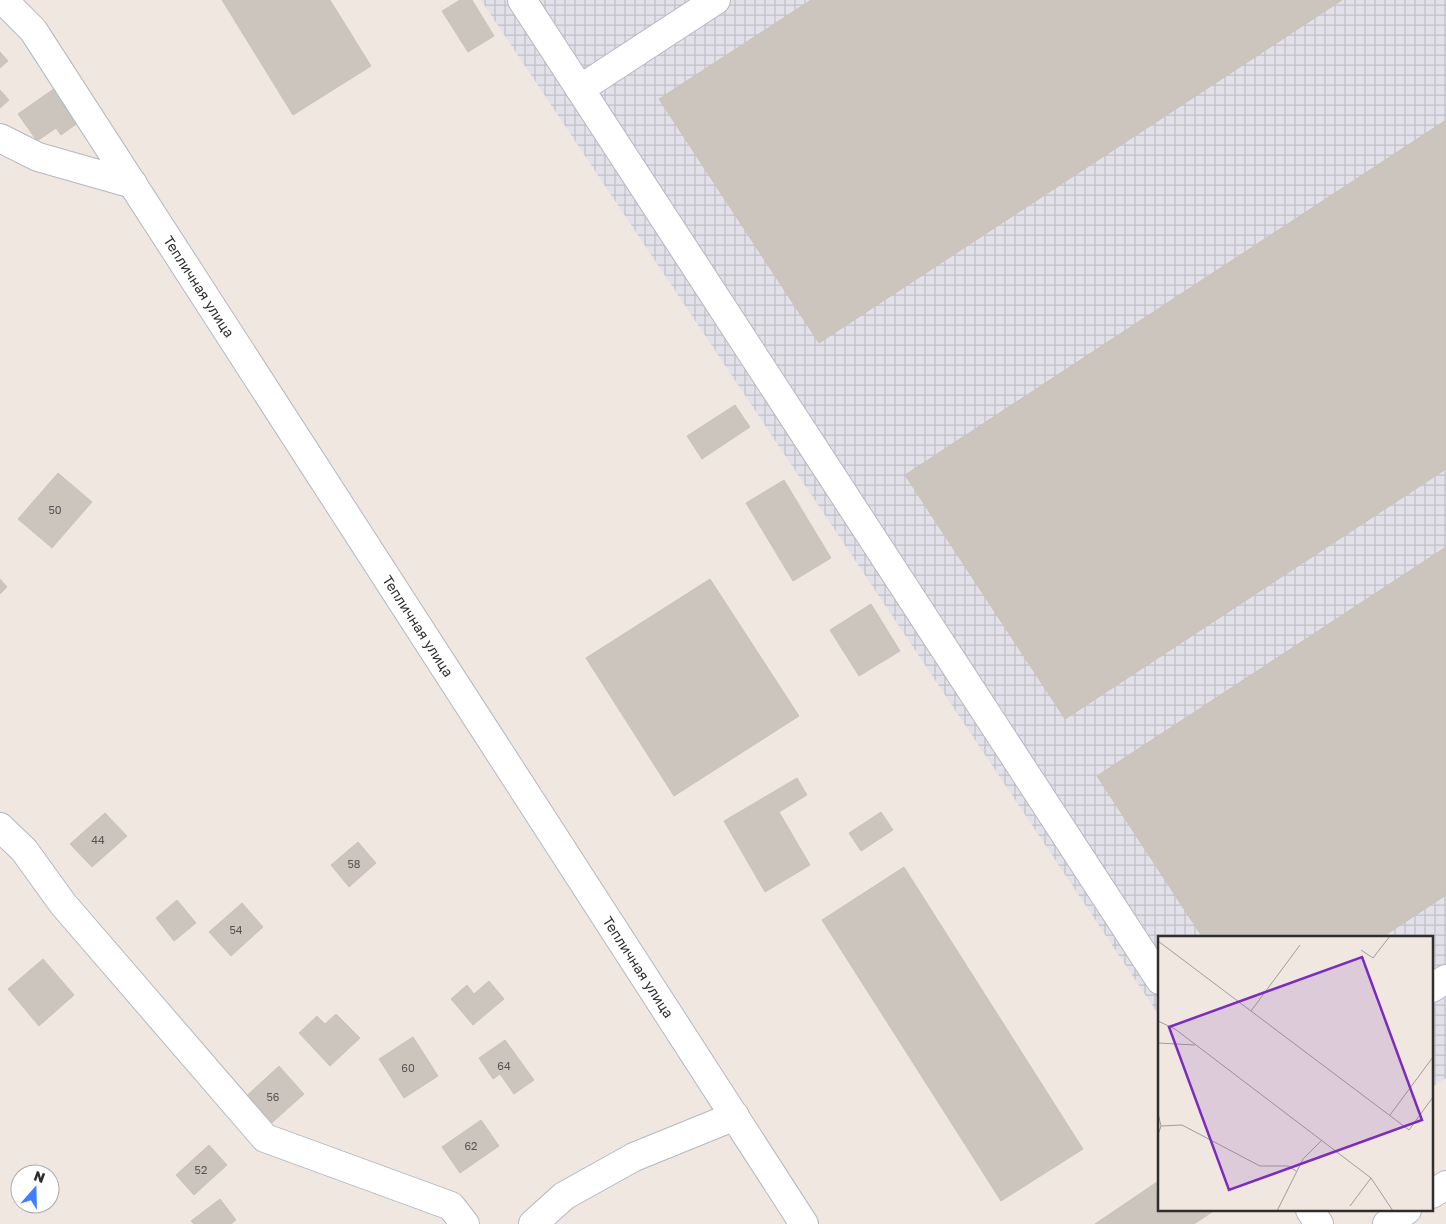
<svg xmlns="http://www.w3.org/2000/svg" width="1446" height="1224" font-family="'Golos Text',sans-serif">
	<style>
		.industrial { fill: url(#industrial-grid) }
		.building { fill: #cbc5be; stroke: #ccc2b9 }
		.lines { fill: none; stroke-linecap: round; stroke-linejoin: round }
		.minor-casing { stroke: #b4b8c2; stroke-width: 30 }
		.minor { stroke: #fff; stroke-width: 28 }
		.labels { text-anchor: middle; stroke-width: 4; stroke-linejoin: round; paint-order: stroke }
		.number-label { font-size: 11px; fill: #555452 }
		.street-label { font-size: 14px; fill: #2e2e2e; stroke: #fff }
		.inset-road { fill: none; stroke: #a29d99; stroke-width: 1 }
		.view { fill: #7b2cbf; fill-opacity: 0.15; stroke: #7b2cbf; stroke-width: 2.5 }
		.inset-edge { fill: none; stroke: #2e2e2e; stroke-width: 2.5 }
	</style>
	<defs>
		<pattern id="industrial-grid" width="8" height="8" patternUnits="userSpaceOnUse" patternTransform="scale(1.25)"><rect width="8" height="8" fill="#e2e0e8"/><path d="M0 4h8M4 0v8" fill="none" stroke="#c2c0c7"/></pattern>
	</defs>
	<rect width="100%" height="100%" fill="#f0e7e0"/>
	<!-- industrial -->
	<path class="industrial" d="M481,0H1446V1078L1432,1087V938H1160V1017Z"/>
	<!-- building -->
	<path class="building" d="M222,0H330L371,66L293,115Z
		M460,0H472L494,36L468,52L442,11Z
		M811,0H1342L819,343L659,99Z
		M0,52L8,61L0,68Z
		M58,86L82,120L61,135L56,128L37,141L18,114Z
		M0,90L9,100L0,108Z
		M1446,120V469L1065,719L905,475Z
		M735,405L750,427L702,459L687,436Z
		M58,473L92,502L52,548L18,519Z
		M784,480L831,558L793,581L746,503Z
		M1446,547V895L1381,938H1203L1097,776Z
		M0,579L7,587L0,594Z
		M710,579L799,716L674,796L586,658Z
		M871,604L900,651L859,676L830,630Z
		M797,778L807,795L779,812L810,865L765,892L724,821Z
		M881,812L893,830L861,851L849,833Z
		M105,813L127,836L92,867L70,844Z
		M358,842L376,863L349,887L331,865Z
		M904,867L1083,1149L1001,1201L822,920Z
		M177,900L196,923L174,941L156,918Z
		M242,903L263,927L231,956L209,932Z
		M43,959L74,995L39,1026L8,989Z
		M489,981L504,999L473,1025L451,999L467,985L474,994Z
		M336,1014L360,1038L330,1066L299,1033L317,1016L325,1024Z
		M413,1037L438,1076L404,1098L379,1059Z
		M505,1040L534,1080L514,1094L500,1074L493,1079L479,1058Z
		M279,1066L304,1094L266,1128L242,1100Z
		M481,1120L499,1146L460,1173L442,1147Z
		M209,1145L227,1165L194,1195L176,1175Z
		M1160,1180V1210H1215L1194,1224H1095Z
		M220,1199L236,1220L231,1224H194L191,1221Z"/>
	<g class="lines">
		<!-- minor casing -->
		<g class="minor-casing">
			<g id="minor">
				<path id="s1" d="M3,0L33,30L804,1224"/>
				<path d="M522,0L1160,980"/>
				<path d="M580,89L716,0"/>
				<path d="M0,138L38,157L133,184"/>
				<path d="M0,827L24,850L63,904L265,1138L451,1206L465,1224"/>
				<path d="M1432,988L1446,979"/>
				<path d="M1432,1194L1446,1185"/>
				<path d="M1310,1210L1319,1224"/>
				<path d="M533,1224L564,1196L634,1157L735,1116"/>
				<path d="M1387,1224L1407,1210"/>
			</g>
		</g>
		<!-- minor -->
		<use href="#minor" class="minor"/>
	</g>
	<g class="labels">
		<!-- number labels -->
		<g class="number-label">
			<text x="55" y="514">50</text>
			<text x="98" y="844">44</text>
			<text x="354" y="868">58</text>
			<text x="236" y="934">54</text>
			<text x="504" y="1070">64</text>
			<text x="408" y="1072">60</text>
			<text x="273" y="1101">56</text>
			<text x="471" y="1150">62</text>
			<text x="201" y="1174">52</text>
		</g>
		<!-- street labels -->
		<g class="street-label">
			<text dy="5" stroke="none"><textPath href="#s1" startOffset="348">Тепличная улица</textPath></text>
			<text dy="5" stroke="none"><textPath href="#s1" startOffset="752">Тепличная улица</textPath></text>
			<text dy="5" stroke="none"><textPath href="#s1" startOffset="1158">Тепличная улица</textPath></text>
		</g>
	</g>
	<!-- overview -->
	<g transform="translate(1158 936)">
		<rect width="275" height="275" fill="#f0e7e0"/>
		<path class="inset-road" d="M0,5L251,194L275,161M203,14L215,22L232,0M93,75L142,9M0,85L17,93L213,242L235,275M0,107L37,109M0,177L3,190L0,199M232,179L275,121M3,190L24,189L102,230H130L138,235M192,270L213,242M119,275L145,223L164,204"/>
		<path class="view" d="M204,21L264,184L71,254L11,91Z"/>
		<rect width="275" height="275" class="inset-edge"/>
	</g>
	<!-- north arrow -->
	<g transform="translate(35 1189) rotate(20)"><circle r="24" fill="#ffffff" stroke="#ababab"/>
	<path d="M0-4L9 19L0 12L-9 19Z" fill="#3e7eff"/>
	<text y="-8" font-size="14" font-weight="bold" text-anchor="middle" fill="#2e2e2e">N</text>
	</g>
</svg>
